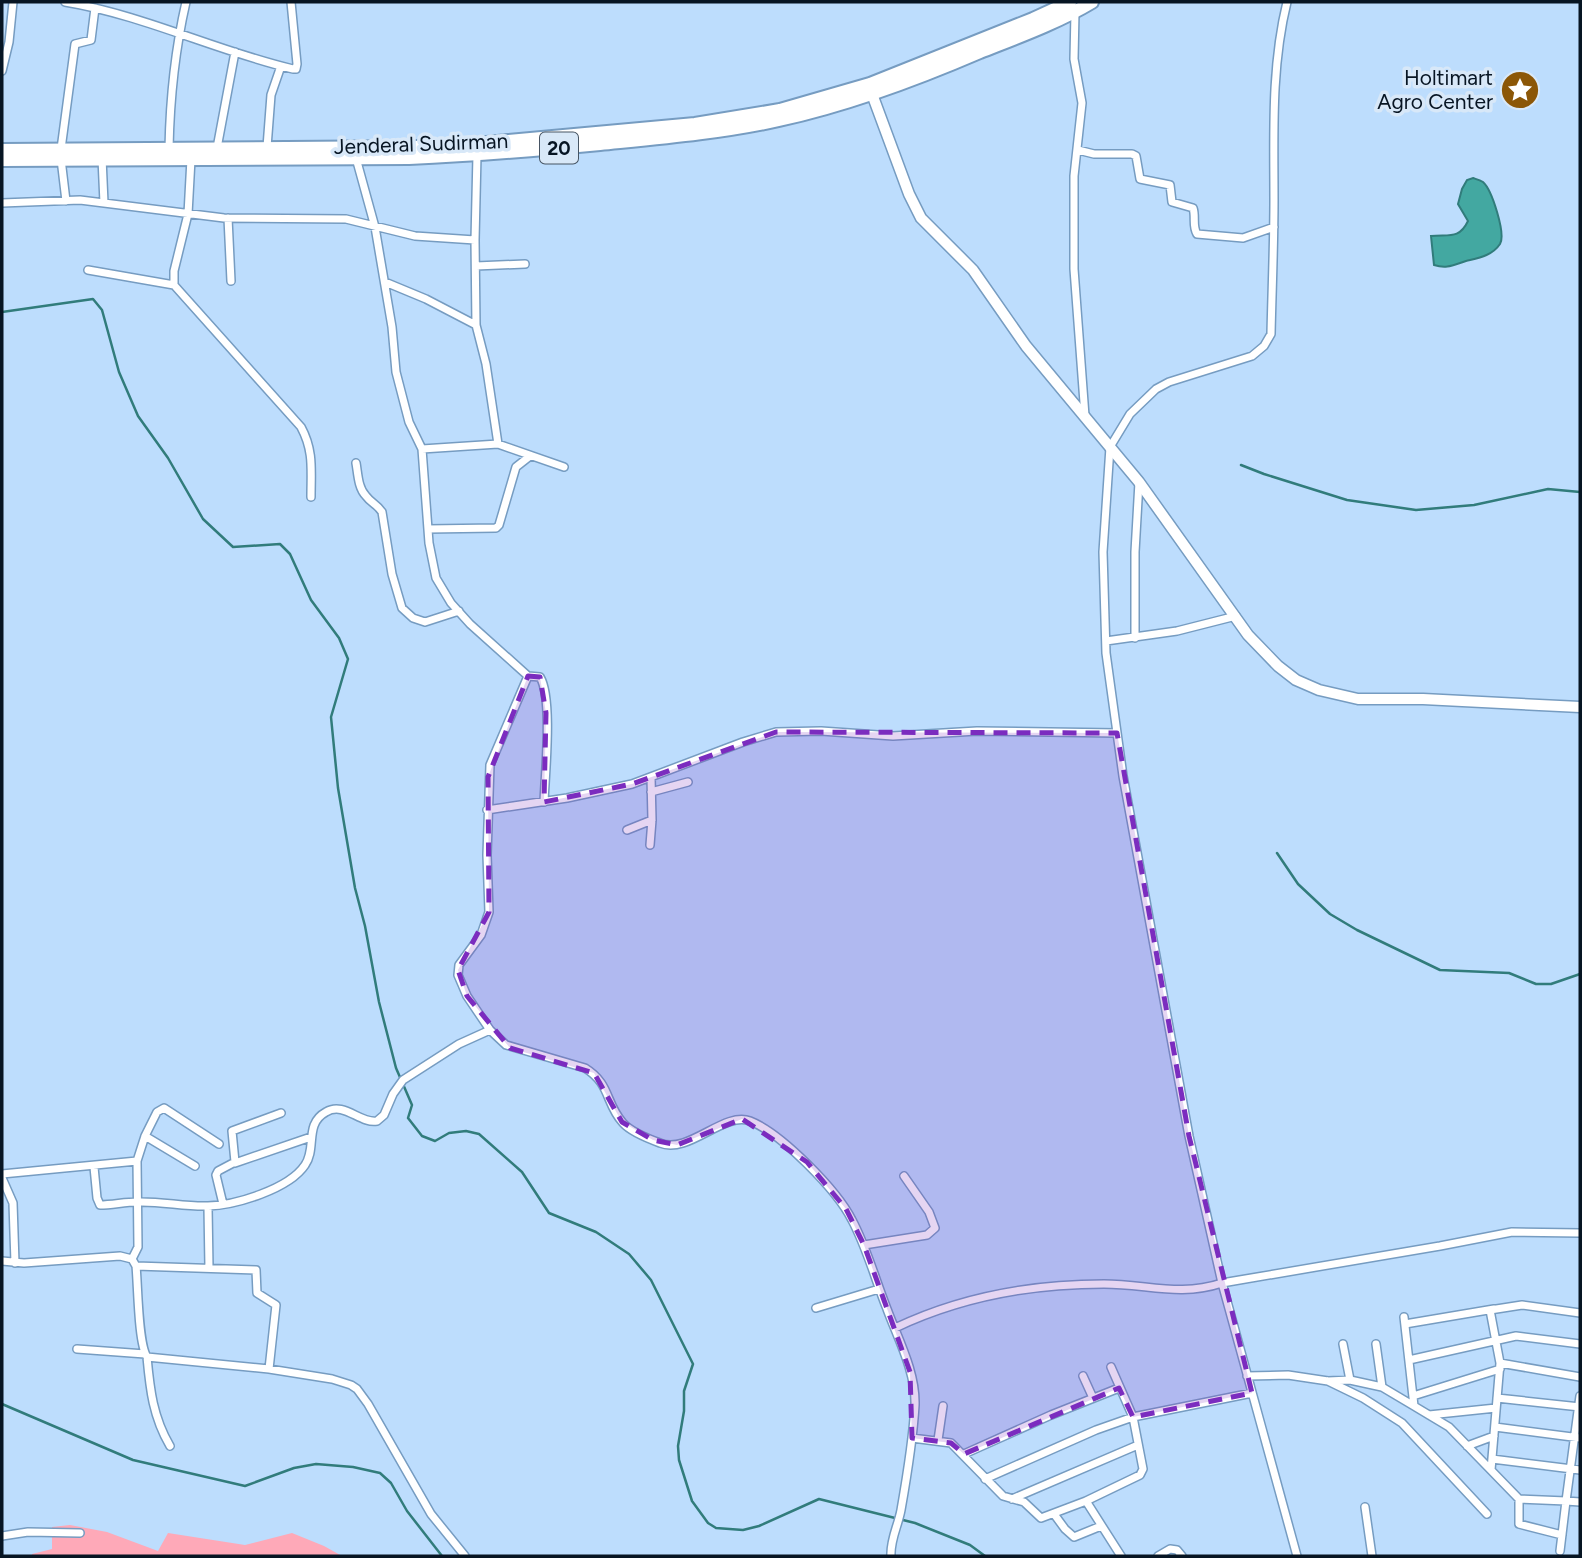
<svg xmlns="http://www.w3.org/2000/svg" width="1582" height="1558" font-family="Figtree,sans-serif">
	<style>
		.green { fill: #fea9b8 }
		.water { fill: #43a8a1; stroke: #317c7b; stroke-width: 2 }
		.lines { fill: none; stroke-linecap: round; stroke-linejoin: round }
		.stream { stroke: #317c7b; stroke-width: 2.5 }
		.minor-casing { stroke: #769cc1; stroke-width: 10 }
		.tertiary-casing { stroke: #769cc1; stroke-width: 13 }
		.trunk-casing { stroke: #769cc1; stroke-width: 16 }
		.minor { stroke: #fff; stroke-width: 7 }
		.tertiary { stroke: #fff; stroke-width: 10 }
		.trunk { stroke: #fff; stroke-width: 12 }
		.marked { fill: #7b2cbf; fill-opacity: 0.2; stroke: #7b2cbf; stroke-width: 5; stroke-dasharray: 14 9; stroke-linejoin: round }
		.labels { text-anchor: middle; stroke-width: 7; stroke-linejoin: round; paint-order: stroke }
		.shield { fill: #d8e8f8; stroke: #465463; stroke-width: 2 }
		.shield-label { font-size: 19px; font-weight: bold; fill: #071523 }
		.poi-label { font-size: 21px; fill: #071523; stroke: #d8e8f8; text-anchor: end }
		.street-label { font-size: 21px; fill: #071523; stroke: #d8e8f8 }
	</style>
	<rect width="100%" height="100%" fill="#bdddfd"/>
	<!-- green -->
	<path class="green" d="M70,1525L107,1532L158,1551L168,1533L245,1545L292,1533L324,1546L342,1556H32V1554L52,1549V1527Z"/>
	<!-- water -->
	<path class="water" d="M1473,178C1476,179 1480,180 1483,182C1492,190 1506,234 1500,244C1492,256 1478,258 1466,261C1453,265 1447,269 1434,265L1431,236C1448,234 1459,240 1468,221L1458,204L1462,189L1467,180Z"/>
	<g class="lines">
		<!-- stream -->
		<path class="stream" d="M2,312L93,299L102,310L119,372L138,416L168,458L203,519L233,547L280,544L290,554L311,600L339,638L348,659L331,717L338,788L355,888L365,926L379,1002L396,1068L412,1105L408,1118L422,1136L435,1141L449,1133L466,1131L479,1134L522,1172L549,1213L596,1232L629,1254L651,1280L693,1364L684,1391V1411L678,1446L679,1460L692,1501L708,1523L716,1528L743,1530L759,1526L819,1499L915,1523L970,1545L985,1556
			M1241,465L1264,474L1347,500L1416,510L1474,505L1548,489L1580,492
			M1277,853L1298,884L1330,914L1357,930L1440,970L1509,973L1536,984H1551L1580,974
			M2,1404L133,1460L245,1486L294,1468L316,1464L353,1467L380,1473L391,1483L407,1511L442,1556"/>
		<!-- minor casing -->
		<g class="minor-casing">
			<path id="minor" d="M65,2C144,15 216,51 293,69H296L297,64L291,2
				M1287,2C1271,67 1274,133 1274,200C1274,244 1272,289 1271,334L1264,346L1252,356L1169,382L1156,389L1130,414L1110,447L1103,552L1106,653L1123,776L1189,1136L1222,1283L1297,1556
				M1075,12L1074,59L1082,103L1074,176V269L1085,416
				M2,71L9,42L13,2
				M267,147L271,95L281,66
				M169,148C170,99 175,50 186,2
				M217,148L235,52
				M61,149L75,44L91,40L95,8
				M1078,150L1094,154H1132L1136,156L1140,179L1170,185L1172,202L1193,208C1196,216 1192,226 1197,234L1243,238L1274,227
				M102,158L104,203
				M356,158L375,227L392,327L396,372L409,422L422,449L429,543L436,578L451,603L470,624L528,676L490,765L487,855L489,912L481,935L459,965L458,975L467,996L490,1030L506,1045L585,1068C611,1084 605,1103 623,1123C631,1132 649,1139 660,1143C688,1155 724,1111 750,1121C781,1133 837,1190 852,1220C867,1248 875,1279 887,1309C898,1339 916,1372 915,1405C913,1440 907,1476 901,1510C898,1526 890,1540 891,1556
				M61,159L66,201
				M191,159L188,214L174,271V285L301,427C314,451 311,470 311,497
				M2,203L80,200L224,218L346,219L415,236L475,240L476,325L486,364L498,444
				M228,218L231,281
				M475,240L477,155
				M476,266L525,264
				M88,270L174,285
				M385,282L426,299L476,325
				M422,449L498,444L564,467
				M356,463C358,474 358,488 366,496C371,503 377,504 382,512L392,574L402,608L413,618L425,622L459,611
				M428,529L496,528L499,525L516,467L530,456
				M1135,638V552L1139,482
				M1106,641L1177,631L1236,616
				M528,676L540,677C553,698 545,775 544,802
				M651,792L688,782
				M487,810L567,798L632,784L743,742L776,732L821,731L893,736L977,731L1117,733
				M627,830L652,820
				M650,845L652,820L651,777
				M145,1136L195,1166
				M235,1163L311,1137
				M94,1167L97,1198L100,1205C112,1205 125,1202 137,1202C161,1201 185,1207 208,1206C236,1205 289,1189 305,1165C317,1148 304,1124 326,1112C344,1101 360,1124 377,1121L384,1115L393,1094L403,1080L459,1044L490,1030
				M2,1174L137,1161
				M2,1178L13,1203L15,1263
				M223,1204L216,1175L218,1171L235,1162L232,1131L281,1113
				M208,1207L209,1268
				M864,1245L927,1235L935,1228L929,1212L904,1176
				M132,1259L138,1247L137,1161L145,1136L157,1112L164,1108L219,1144
				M2,1261L24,1263L120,1256L132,1259L136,1266C138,1285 138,1343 147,1357L269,1369L332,1379L351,1385L357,1389L368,1404L431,1514L465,1556
				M136,1266L256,1270L257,1293L276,1305L269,1369
				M816,1308L879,1289
				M1405,1324L1494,1309
				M895,1328C960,1297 1032,1284 1104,1284C1147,1284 1180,1297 1222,1283L1440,1246L1512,1232L1580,1233
				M77,1349L145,1354
				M147,1357C150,1390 153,1417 170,1446
				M1409,1360L1516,1336L1580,1344
				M1500,1363L1580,1377
				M1083,1376L1093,1398
				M1247,1376L1288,1375L1328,1381L1350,1380L1343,1344
				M1350,1380L1382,1387L1376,1344
				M1328,1381L1363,1398L1402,1423L1487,1514
				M1382,1387L1414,1406L1404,1317
				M1413,1396L1500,1369
				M1580,1396L1566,1501L1580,1502
				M1497,1398L1580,1407
				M1414,1406L1449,1427L1519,1499L1566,1501L1560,1551
				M1429,1415L1496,1408
				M1495,1427L1580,1438
				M912,1438L951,1443L1003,1496L1024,1502L1041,1518L1086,1501L1121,1556
				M938,1440L943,1406
				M1467,1446L1494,1436
				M964,1454L1051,1415L1119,1388
				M1492,1459L1580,1470
				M1491,1470L1500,1363L1490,1310L1522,1305L1580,1313
				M985,1479L1096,1430L1133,1417L1252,1393
				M1012,1499L1138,1445
				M1519,1499V1524L1562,1535
				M1086,1501L1140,1475L1143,1469L1133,1417L1111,1367
				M1365,1507L1372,1556
				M1054,1514L1065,1529L1074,1537L1101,1526
				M2,1536L28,1532L80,1533
				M1158,1556L1170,1549L1177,1550L1182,1556"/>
		</g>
		<!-- tertiary casing -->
		<g class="tertiary-casing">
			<path id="tertiary" d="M872,94L909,194L921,218L973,270L1026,346L1139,482L1248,635L1278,666L1296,680L1319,690L1358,699H1423L1580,707"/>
		</g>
		<!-- trunk casing -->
		<g class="trunk-casing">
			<path id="trunk" d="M2,150L416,147L476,144L695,124L780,110L870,84L1033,19L1070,2
				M2,160L409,158C473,155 537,150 600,144C660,138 720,133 779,120C848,105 915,80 980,52C1018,37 1057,23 1092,2"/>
		</g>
		<!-- minor -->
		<use href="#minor" class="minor"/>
		<!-- tertiary -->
		<use href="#tertiary" class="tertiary"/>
		<!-- trunk -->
		<use href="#trunk" class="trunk"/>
	</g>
	<!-- marked area -->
	<path class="marked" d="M528,676L540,677L546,713L544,802L632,784L776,732L1117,733L1189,1136L1252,1393L1133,1417L1119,1388L964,1454L951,1443L912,1438L910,1372L864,1245L846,1209L807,1162L742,1119L677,1145L653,1140L622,1122L594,1073L510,1048L467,996L458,970L489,912L488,777Z"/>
	<!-- icons -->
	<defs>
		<g id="sight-disc" transform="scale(2.0125)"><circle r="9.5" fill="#8c5707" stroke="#d8e8f8"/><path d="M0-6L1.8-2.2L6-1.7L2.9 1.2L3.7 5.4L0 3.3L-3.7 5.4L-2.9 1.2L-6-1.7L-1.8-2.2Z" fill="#fff"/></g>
	</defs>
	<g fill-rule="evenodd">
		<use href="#sight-disc" x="1520" y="90"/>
	</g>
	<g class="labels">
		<!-- shield labels -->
		<rect class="shield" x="540" y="132.5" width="38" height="31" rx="5"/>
		<g class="shield-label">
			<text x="559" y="155">20</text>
		</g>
		<!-- poi labels -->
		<g class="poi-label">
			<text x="1493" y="85">Holtimart<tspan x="1493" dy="24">Agro Center</tspan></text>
		</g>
		<!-- street labels -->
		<g class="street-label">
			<text transform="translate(421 144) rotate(-2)" y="7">Jenderal Sudirman</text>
		</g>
	</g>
	<!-- border -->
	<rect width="1582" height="1558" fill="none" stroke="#071523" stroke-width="7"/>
</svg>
